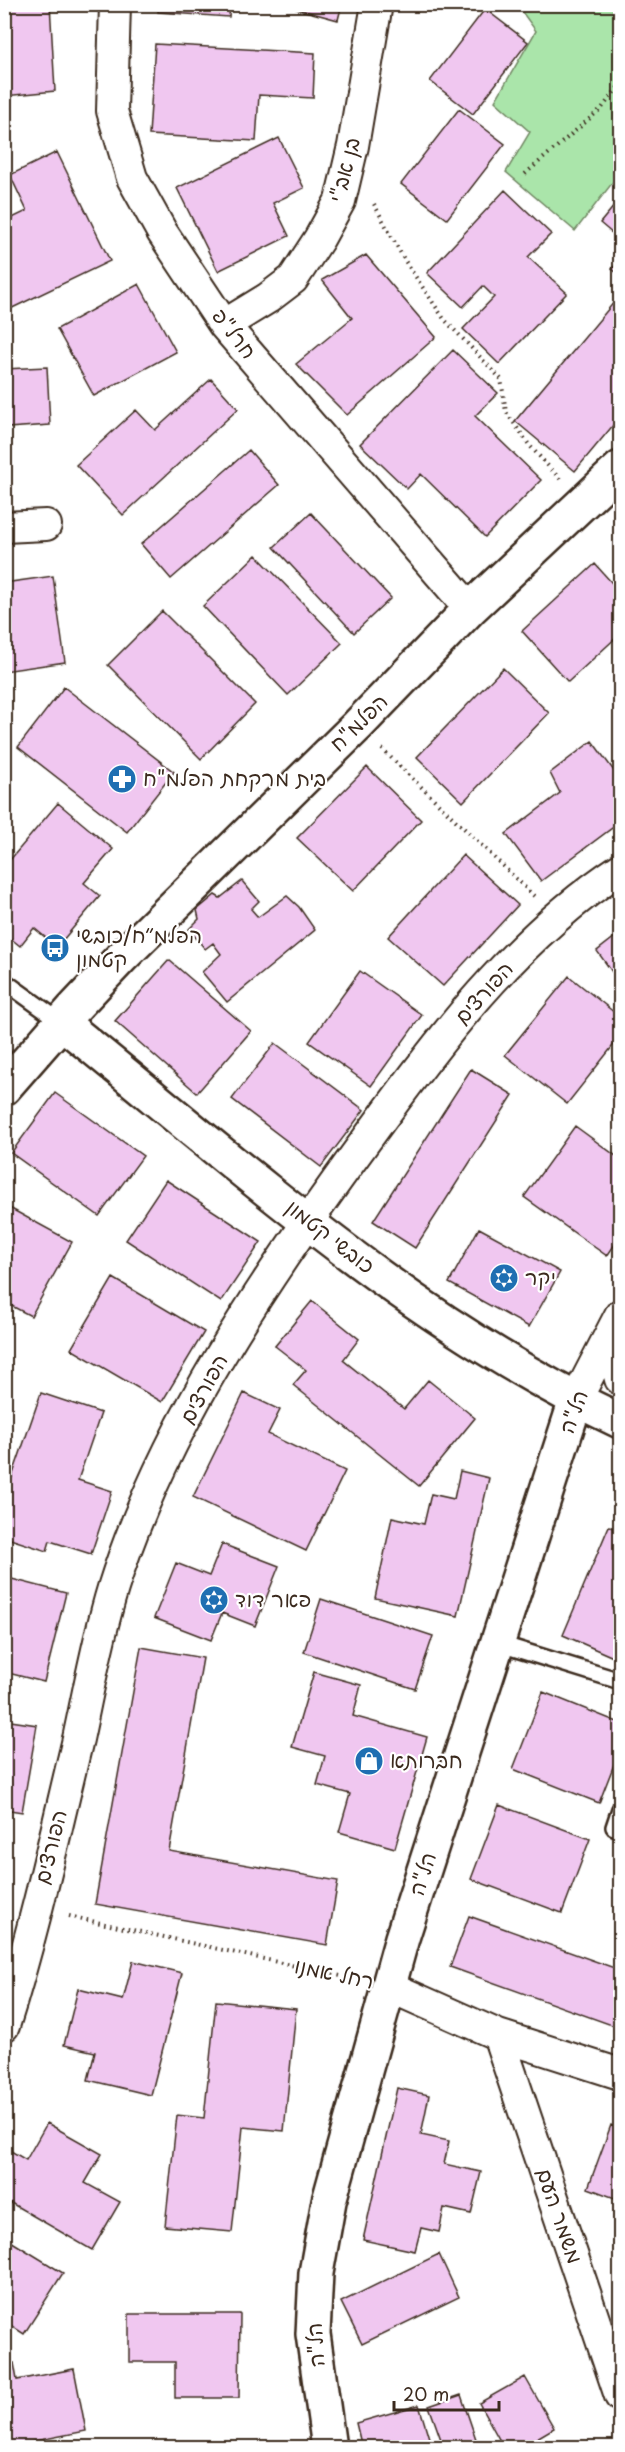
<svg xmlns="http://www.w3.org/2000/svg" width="625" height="2452" font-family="'Playpen Sans','Playpen Sans Hebrew',sans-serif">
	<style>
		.green { fill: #aae5aa; stroke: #728864; stroke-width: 1.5 }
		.building { fill: #f0c7f0; stroke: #3b2a1e; stroke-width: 1.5 }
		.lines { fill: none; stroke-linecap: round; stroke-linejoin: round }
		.lane-casing { stroke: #3b2a1e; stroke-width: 20 }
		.street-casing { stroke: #3b2a1e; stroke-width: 34 }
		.secondary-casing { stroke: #3b2a1e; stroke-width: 38 }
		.path { stroke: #3b2a1e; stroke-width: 4; stroke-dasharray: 1.5 4.5; stroke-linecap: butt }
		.lane { stroke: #fff; stroke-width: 15 }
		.street { stroke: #fff; stroke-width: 30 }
		.secondary { stroke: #fff; stroke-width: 33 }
		.labels { text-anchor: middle; stroke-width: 4.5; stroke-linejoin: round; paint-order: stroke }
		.street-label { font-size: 21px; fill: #3b2a1e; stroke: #fff }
		.poi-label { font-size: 21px; fill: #3b2a1e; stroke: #fff; text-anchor: start }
	</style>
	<rect width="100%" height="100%" fill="#fff"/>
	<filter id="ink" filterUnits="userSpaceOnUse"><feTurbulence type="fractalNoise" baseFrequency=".0167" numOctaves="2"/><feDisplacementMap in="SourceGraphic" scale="12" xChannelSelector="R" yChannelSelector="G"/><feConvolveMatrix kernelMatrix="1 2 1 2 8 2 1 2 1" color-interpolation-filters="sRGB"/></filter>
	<g filter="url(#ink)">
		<!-- green -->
		<path class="green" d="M517,5H620V173L575,231L506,172L530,132L495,101L536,31Z"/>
		<!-- building -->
		<path class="building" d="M4,4H50L55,91L4,96Z
			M158,4H230L229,17L158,12Z
			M279,4H342L338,20Z
			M485,9L528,42L473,114L430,81Z
			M155,44L315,53L313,98L259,95L256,141L149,135Z
			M459,109L505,144L447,219L401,184Z
			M279,138L304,188L273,203L289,236L218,271L177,188Z
			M57,152L110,261L4,312V222L27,211L10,175Z
			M505,190L551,234L528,257L567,293L499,364L463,329L494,297L483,286L463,307L427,273Z
			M620,199V240L600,223Z
			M366,255L436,337L347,415L296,364L352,318L322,280Z
			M620,259V275L612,269Z
			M139,284L176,352L94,396L57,329Z
			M620,295V417L575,471L515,421Z
			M453,350L498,393L475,416L541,480L485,537L421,474L407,489L360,444Z
			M47,367L50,425L8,428L11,494H4V369Z
			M211,379L238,409L123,515L76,465L136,410L155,430Z
			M249,450L279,485L171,579L141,544Z
			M311,513L391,598L354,633L274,547Z
			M256,555L342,643L288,695L203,606Z
			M595,564L620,592V634L568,682L522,631Z
			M53,576L65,662L4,671V583Z
			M162,611L255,704L201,759L108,665Z
			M503,668L549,713L463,802L417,757Z
			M64,687L174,772L127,832L18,747Z
			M592,741L620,779V822L541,881L506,834L560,793L550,773Z
			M367,767L421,820L353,891L297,838Z
			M58,803L113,849L84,883L100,896L57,947L34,928L20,946L4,933V867Z
			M463,855L518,905L443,986L388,937Z
			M242,881L259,901L251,909L258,917L287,896L299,907L315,930L227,1002L202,972L221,954L213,943L205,949L189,929L199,919L197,910L215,895L220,898Z
			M620,933V983L597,951Z
			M169,960L251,1031L197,1093L115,1021Z
			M360,971L422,1015L371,1086L309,1042Z
			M569,976L620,1017V1037L567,1104L505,1055Z
			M275,1043L364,1110L321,1167L232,1099Z
			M471,1069L513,1095L415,1248L373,1221Z
			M55,1093L143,1156L99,1216L11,1153Z
			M575,1126L620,1159V1237L607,1256L524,1197Z
			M166,1180L261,1242L221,1302L126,1240Z
			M4,1205L72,1242L31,1316L4,1302Z
			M479,1228L560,1272L529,1327L449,1283Z
			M113,1278L204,1332L162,1402L71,1349Z
			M312,1301L359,1339L343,1360L404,1409L428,1380L475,1418L419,1486L293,1385L306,1370L275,1346Z
			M41,1393L101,1413L78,1480L112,1491L91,1554L50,1541L47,1551L4,1537V1500Z
			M244,1393L280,1410L268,1434L345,1471L306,1551L193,1497Z
			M460,1471L489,1478L458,1616L375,1598L392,1517L424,1524L431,1494L454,1499Z
			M609,1526L620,1530V1660L563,1635Z
			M222,1544L279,1566L255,1626L222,1613L211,1640L154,1618L176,1563L209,1576Z
			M4,1577L66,1593L44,1682L4,1672Z
			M321,1599L433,1636L415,1689L304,1652Z
			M141,1647L203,1658L169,1851L338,1881L327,1945L95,1904Z
			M314,1672L361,1685L353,1716L427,1737L395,1848L339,1832L350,1794L317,1785L325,1756L292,1747Z
			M543,1692L620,1723V1749L599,1803L513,1769Z
			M4,1720L37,1725L22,1812L4,1809Z
			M499,1805L590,1839L562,1913L471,1879Z
			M469,1916L620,1970V2028L450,1967Z
			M133,1961L182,1973L151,2095L88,2080L95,2052L64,2045L78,1989L123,2000Z
			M216,2001L296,2009L284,2131L243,2127L232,2232L165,2226L177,2115L204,2118Z
			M397,2088L429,2095L421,2135L449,2141L444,2164L481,2172L471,2214L444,2208L439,2232L421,2228L415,2251L363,2240Z
			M47,2123L102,2154L85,2183L120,2202L92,2250L4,2199V2163L11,2151L26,2160Z
			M611,2125L620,2129V2200L588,2188Z
			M4,2237L63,2273L24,2334L4,2321Z
			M439,2254L459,2297L362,2344L341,2302Z
			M129,2314H240L239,2398H175V2362H129Z
			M14,2363L17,2380L74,2369L86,2431L4,2447V2365Z
			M525,2377L554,2428L520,2448H504L479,2403Z
			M461,2395L479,2448H444L429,2406Z
			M419,2405L432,2448H362L356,2423Z"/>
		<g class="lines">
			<!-- lane casing -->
			<g class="lane-casing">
				<path id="lane" d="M4,981L61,1022
					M497,1643L620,1681
					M614,1827L620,1809"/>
			</g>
			<!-- street casing -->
			<g class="street-casing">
				<path id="street" d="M115,4L112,111L132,178L162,232L224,325L470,609
					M224,325L268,298L293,279L319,239L340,201L353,146L377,4
					M4,527L46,525
					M616,1328L614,1356L620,1379
					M576,1400L620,1315
					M390,1987L498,2035L620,2074
					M4,2026C34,1932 55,1834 78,1739C89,1688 98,1637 113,1588C163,1428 266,1277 364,1143C437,1042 515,938 620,869
					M498,2035L620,2396"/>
			</g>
			<!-- secondary casing -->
			<g class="secondary-casing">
				<path id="secondary" d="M61,1022C239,1165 412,1324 620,1421
					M4,1088L73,1009L122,957L357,726L470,609L620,468
					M329,2448L313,2334L316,2273L329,2201L402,1938L576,1400"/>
			</g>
			<!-- path -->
			<path class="path" d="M525,174L602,108L620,85
				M374,204L405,261L444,319L501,379L506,412L530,446L560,479
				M382,749L534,896
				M69,1916L354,1979"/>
			<!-- lane -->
			<use href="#lane" class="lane"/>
			<!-- street -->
			<use href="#street" class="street"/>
			<!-- secondary -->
			<use href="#secondary" class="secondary"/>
		</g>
	</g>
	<!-- icons -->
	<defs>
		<g id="pharmacy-disc" transform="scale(1.5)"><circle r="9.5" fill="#1f6fb2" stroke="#fff"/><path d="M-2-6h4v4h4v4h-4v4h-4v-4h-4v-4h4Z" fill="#fff"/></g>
		<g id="bus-disc" transform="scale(1.5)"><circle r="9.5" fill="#1f6fb2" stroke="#fff"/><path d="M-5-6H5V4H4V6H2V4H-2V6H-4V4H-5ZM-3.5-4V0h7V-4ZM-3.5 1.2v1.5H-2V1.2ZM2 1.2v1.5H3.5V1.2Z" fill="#fff"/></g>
		<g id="synagogue-disc" transform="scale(1.5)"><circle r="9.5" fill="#1f6fb2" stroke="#fff"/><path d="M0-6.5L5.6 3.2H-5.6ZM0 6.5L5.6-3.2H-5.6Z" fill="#fff"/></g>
		<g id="shop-disc" transform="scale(1.5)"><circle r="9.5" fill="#1f6fb2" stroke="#fff"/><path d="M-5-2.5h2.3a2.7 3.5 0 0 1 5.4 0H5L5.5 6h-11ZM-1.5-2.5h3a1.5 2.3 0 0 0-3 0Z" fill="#fff"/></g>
	</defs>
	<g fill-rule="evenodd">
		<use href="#pharmacy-disc" x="122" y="779"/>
		<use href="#bus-disc" x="55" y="948"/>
		<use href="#synagogue-disc" x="504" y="1278"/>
		<use href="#synagogue-disc" x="214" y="1600"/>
		<use href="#shop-disc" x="369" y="1761"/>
	</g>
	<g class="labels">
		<!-- street labels -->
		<g class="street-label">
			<text transform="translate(345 170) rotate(-75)" y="7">בן אב"י</text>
			<text transform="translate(234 334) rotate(52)" y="7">חרל"פ</text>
			<text transform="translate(359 723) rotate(-45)" y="7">הפלמ"ח</text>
			<text transform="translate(484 993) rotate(-48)" y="7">הפורצים</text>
			<text transform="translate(330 1237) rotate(38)" y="7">כובשי קטמון</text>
			<text transform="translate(204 1389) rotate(-61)" y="7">הפורצים</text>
			<text transform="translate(574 1412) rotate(-69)" y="7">הל"ה</text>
			<text transform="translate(51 1847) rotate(-76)" y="7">הפורצים</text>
			<text transform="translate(423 1874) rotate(-72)" y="7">הל"ה</text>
			<text transform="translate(334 1974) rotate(12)" y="7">רחל אמנו</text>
			<text transform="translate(559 2216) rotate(71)" y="7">משמר העם</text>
			<text transform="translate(316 2345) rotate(-94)" y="7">הל"ה</text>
		</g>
		<!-- poi labels -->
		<g class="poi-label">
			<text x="143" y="786">בית מרקחת הפלמ"ח</text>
			<text x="76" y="943">הפלמ״ח/כובשי<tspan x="76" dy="24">קטמון</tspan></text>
			<text x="525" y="1285">יקר</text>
			<text x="235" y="1607">פאר דוד</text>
			<text x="390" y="1768">חברותא</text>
		</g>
	</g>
	<!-- margin -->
	<rect width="625" height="2452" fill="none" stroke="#fff" stroke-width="24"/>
	<rect x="12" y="12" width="601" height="2428" fill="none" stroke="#3b2a1e" stroke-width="2" filter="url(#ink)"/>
	<!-- scale -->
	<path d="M394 2401v9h105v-9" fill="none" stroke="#3b2a1e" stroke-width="3"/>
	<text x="403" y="2401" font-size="18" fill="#3b2a1e" stroke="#ffffff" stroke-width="4.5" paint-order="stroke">20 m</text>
</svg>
